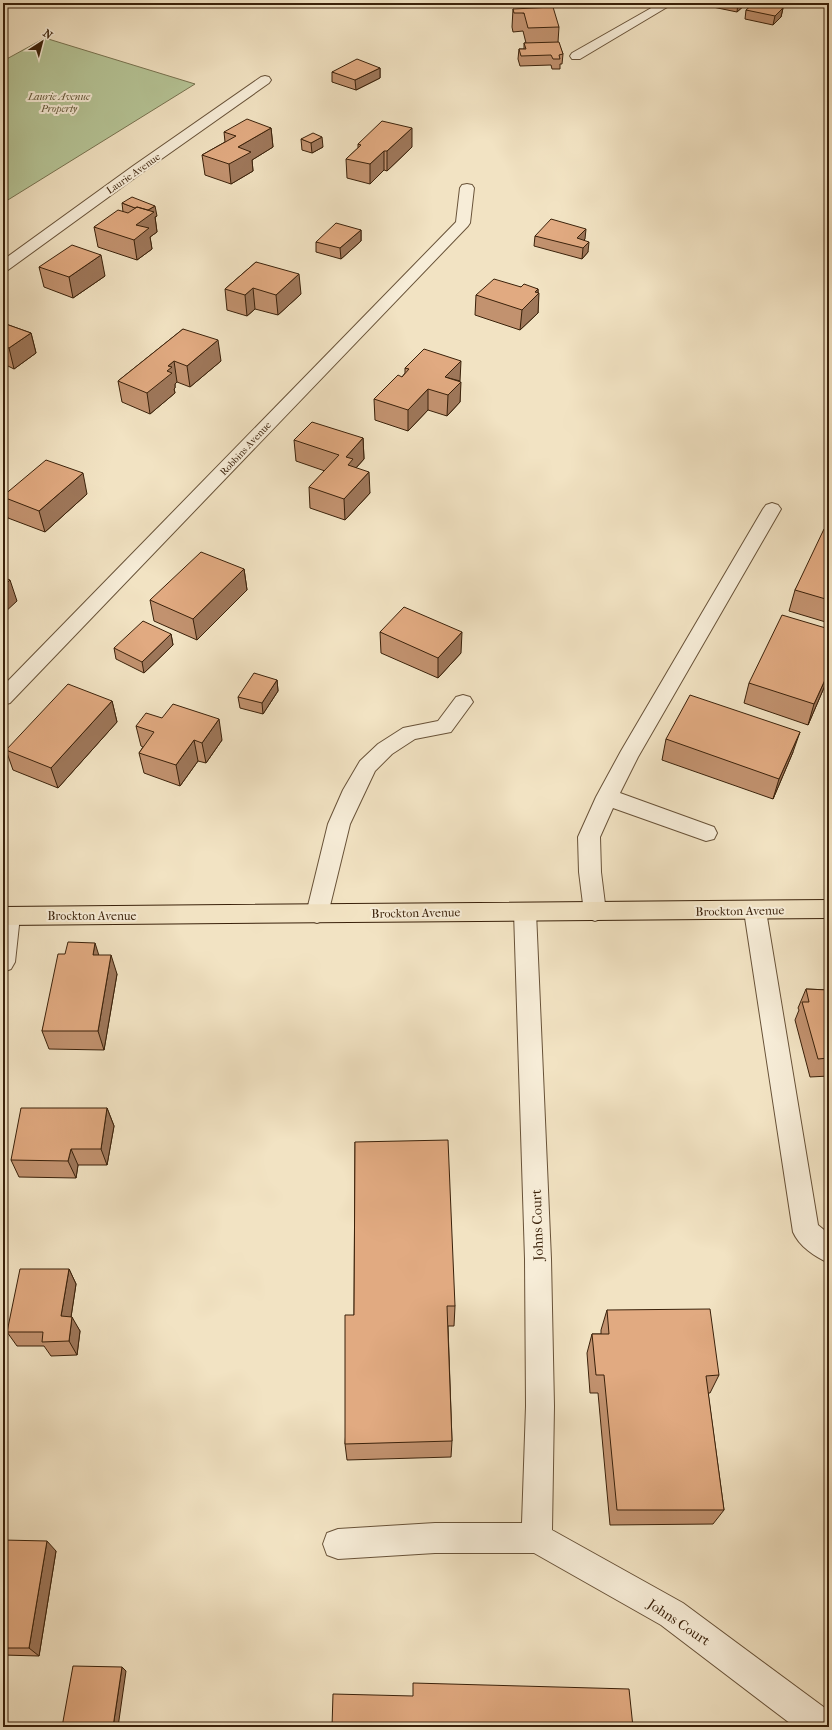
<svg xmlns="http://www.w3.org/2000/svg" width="832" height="1730" font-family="'IM FELL French Canon',serif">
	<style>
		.green { fill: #b6c597; stroke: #787350 }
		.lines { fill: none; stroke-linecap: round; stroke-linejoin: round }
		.minor-casing { stroke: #685238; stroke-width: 2 }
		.major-casing { stroke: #3a210a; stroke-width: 2 }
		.minor { fill: #f7edd8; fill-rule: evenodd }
		.major { fill: #f2e3c3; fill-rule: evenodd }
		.wall { fill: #c2926f; stroke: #3a210a }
		.shaded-wall { fill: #9e775a; stroke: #3a210a }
		.building { fill: #e1aa81; stroke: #3a210a }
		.labels { text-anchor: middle; stroke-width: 4; stroke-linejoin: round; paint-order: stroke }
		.far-park-label { font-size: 10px; font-style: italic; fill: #5f5234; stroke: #f7edd8 }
		.far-street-label { font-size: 10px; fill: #3a210a; stroke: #f7edd8 }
		.street-label { font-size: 12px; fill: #3a210a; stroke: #f7edd8 }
		.near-street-label { font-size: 14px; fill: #3a210a; stroke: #f7edd8 }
	</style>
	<rect width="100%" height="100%" fill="#f2e3c3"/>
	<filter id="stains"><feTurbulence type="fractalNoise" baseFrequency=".005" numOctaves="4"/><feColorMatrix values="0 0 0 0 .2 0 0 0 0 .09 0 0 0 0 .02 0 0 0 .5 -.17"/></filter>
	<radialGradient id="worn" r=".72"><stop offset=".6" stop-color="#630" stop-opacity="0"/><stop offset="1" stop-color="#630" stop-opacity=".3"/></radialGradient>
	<!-- green -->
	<path class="green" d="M45,38L195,84L3,203V61Z"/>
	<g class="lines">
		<!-- minor casing -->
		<g class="minor-casing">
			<path id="minor" d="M660,3H674L580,59H572L570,56L572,53Z
				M265,76L269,77L271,80L269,83L143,172L8,270L3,271V260L133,166L261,77Z
				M467,184L472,185L474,188L470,223L468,226L10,703L3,705V686L456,222L460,188L462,185Z
				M772,503L778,505L781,509L638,757L620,793L714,827L717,833L714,839L706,841L613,808L600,837L601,872L606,912L603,918L595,921L587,918L584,912L579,872L578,837L596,797L621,751L763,509L766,505Z
				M463,695L470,697L473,702L451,732L415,739L392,754L375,771L350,824L328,914L325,920L317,923L309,920L306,914L328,824L343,790L360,761L378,744L403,728L438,721L456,697Z
				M755,902L763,905L766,911L818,1225L829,1234V1263C815,1257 799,1246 793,1232L744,911L747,905Z
				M525,903L533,906L536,912L551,1259L554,1406L552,1530L683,1603L825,1708L829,1719L826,1727H795L661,1625L534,1553H435L338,1559L327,1555L323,1544L327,1533L338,1529L435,1523H522L526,1406L525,1259L514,912L517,906Z
				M9,907L17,910L20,916L15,962L11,969L3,972V909Z"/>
		</g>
		<!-- major casing -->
		<g class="major-casing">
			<path id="major" d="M829,900V918L3,925V907Z"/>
		</g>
		<!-- minor -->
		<use href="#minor" class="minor"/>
		<!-- major -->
		<use href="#major" class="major"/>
	</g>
	<!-- wall -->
	<path class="wall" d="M708,3H747L737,12L708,6Z
		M783,8L781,17L773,25L745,19L746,10Z
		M513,9L559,27L558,42L563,54L562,64H560V69H552L551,65L520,66L518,59L519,49H524V43H526L523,31L513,32L512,27Z
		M380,68V78L356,90L332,82V72Z
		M271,128L273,147L252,160L253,171L231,184L205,175L202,155L225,142L224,132Z
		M301,139L323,147L312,153L302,150Z
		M358,144L412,147L387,171L384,170L370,184L347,178L346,159L358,148Z
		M122,203L157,216L155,217L157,232L150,237L152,249L137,260L98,247L94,227L123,212Z
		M361,230V241L341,259L316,252V242Z
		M535,236L585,239L584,240L588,252L582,259L534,246Z
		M256,262L301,294L278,315L255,309L247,316L227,310L225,289Z
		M39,267L105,276L73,298L44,287Z
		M521,287L538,289V313L520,330L475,315L476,295Z
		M3,323L31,333L36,353L14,369L4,364L3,365Z
		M183,329L221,361L190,387L177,382L175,384V388L174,389L175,393L150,414L122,402L118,381Z
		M405,368L460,382V402L447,416L428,410L408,431L375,420L374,399L402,377L405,373Z
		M363,438L364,459L356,468L370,493L345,520L310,508L309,487L325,471L296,461L294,440Z
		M87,494L45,532L8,518L3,501V496Z
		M829,531V623L789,611L795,590Z
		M244,569L247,590L197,640L154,621L150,600Z
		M380,632L461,653L438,678L381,653Z
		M171,634L173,645L144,673L116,659L114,648Z
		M829,676L808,725L744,703L749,683Z
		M277,680L278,691L263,714L240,708L238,697Z
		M112,701L117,722L58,788L13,770L6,750Z
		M136,726L222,740L206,763L198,761L180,786L144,773L139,753L143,747L141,746Z
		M666,739L793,752L773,799L662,760Z
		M65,954L99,955L117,974L104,1050L49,1049L42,1031Z
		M806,989L829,990V1076L810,1077L795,1020L799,1010L798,1008Z
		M107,1108L114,1126L107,1165H78L76,1178L19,1177L11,1160Z
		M355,1142L455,1306L454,1326H448L452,1441L451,1457L347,1460L345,1444L354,1315Z
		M69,1269L76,1284L71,1317L80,1331L77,1355L51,1356L44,1346H17L7,1332Z
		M607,1310L719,1375L710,1393H708L724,1510L713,1524L610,1525L598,1393H590L587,1353L592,1334H601V1330Z
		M3,1540L56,1551L39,1656L3,1655Z"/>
	<!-- shaded-wall -->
	<path class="shaded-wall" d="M738,3H747L737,12Z
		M783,8L781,17L773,25L775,16Z
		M380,68V78L356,90L355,80Z
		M271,128L273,147L252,160L253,171L231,184L229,164L238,147Z
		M412,128V147L387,171V151Z
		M322,137L323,147L312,153L311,143Z
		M384,151V170L370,184V164Z
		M155,206L157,216L155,217L157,232L150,237L152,249L137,260L134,240L136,225L145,212Z
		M586,229L585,239L578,247L577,238Z
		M361,230V241L341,259L340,248Z
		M589,242L588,252L582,259L583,248Z
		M101,255L105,276L73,298L69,277Z
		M299,274L301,294L278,315L276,295Z
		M253,288L255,309L247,316L245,295Z
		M538,289V294L539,293L538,313L520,330L522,310L535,292Z
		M31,333L36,353L14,369L9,348Z
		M218,340L221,361L190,387L187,366Z
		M174,361L177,382L175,384V388L174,389L175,393L150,414L147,393L167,371L168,366Z
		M461,361L460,381L445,377Z
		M461,382L460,402L447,416L448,395Z
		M428,389V410L408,431V410Z
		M363,438L364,459L354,470L349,486L346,457Z
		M369,472L370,493L345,520L344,499Z
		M83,473L87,494L45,532L39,511Z
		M244,569L247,590L197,640L193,619Z
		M10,580L17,601L3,614V587Z
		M462,632L461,653L438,678V658Z
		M171,634L173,645L144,673L142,662Z
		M829,671V676L808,725L814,704Z
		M277,680L278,691L263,714L262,703Z
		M112,701L117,722L58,788L51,768Z
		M219,719L222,740L206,763L202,743Z
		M800,732L793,752L773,799L779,779Z
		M194,740L198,761L180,786L176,765Z
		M95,943L101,962L93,955Z
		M111,955L117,974L104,1050L98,1031Z
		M107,1108L114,1126L107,1165L101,1149Z
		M71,1149L78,1165L76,1178L68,1161Z
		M69,1269L76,1284L69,1330L61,1316Z
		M72,1317L80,1331L77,1355L69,1341Z
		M47,1541L56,1551L39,1656L29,1648Z
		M122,1667L126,1671L118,1727H113Z"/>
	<!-- building -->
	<path class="building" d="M754,3H762L783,8L775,16L746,10Z
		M553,7L559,27L528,28L524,13H514L513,9Z
		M559,42L563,54L559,55L560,59H553L551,55L521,56L519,49H526L524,43Z
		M357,59L380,68L355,80L332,72Z
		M247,119L271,128L238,147L251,152L229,164L202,155L236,136L224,132Z
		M382,121L412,128L387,151H384L370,164L346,159L361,145L358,144Z
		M313,133L322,137L311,143L301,139Z
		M132,197L155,206L148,210L137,207L135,208L122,203Z
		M137,207L154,212L136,225L149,228L134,240L94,227L118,210L128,213Z
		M551,219L586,229L577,238L589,242L583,248L535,236Z
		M336,223L361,230L340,248L316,242Z
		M72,245L101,255L69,277L39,267Z
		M256,262L299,274L276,295L253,288L245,295L225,289Z
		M494,279L521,287L524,284L538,289L535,292L539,293L522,310L476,295Z
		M3,323L31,333L9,348L3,346Z
		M183,329L218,340L187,366L174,361L168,366L172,367L167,371L172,373L147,393L118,381Z
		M424,349L461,361L445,377L461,382L448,395L428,389L408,410L374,399L398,375L402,377L409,369L405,368Z
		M312,422L363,438L346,457L353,459L348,465L369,472L344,499L309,487L339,455L294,440Z
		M46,460L83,473L39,511L3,497V496Z
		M824,529L829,531V600L795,590Z
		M201,552L244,569L193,619L150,600Z
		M3,577L10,580L3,587Z
		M404,607L462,632L438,658L380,632Z
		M782,615L829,629V671L814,704L749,683Z
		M143,621L171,634L142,662L114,648Z
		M254,673L277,680L262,703L238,697Z
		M68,684L112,701L51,768L6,750Z
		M690,695L800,732L779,779L666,739Z
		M173,704L219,719L202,743L194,740L176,765L139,753L154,732L136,726L146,713L162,718Z
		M68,942L95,943L93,955H111L98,1031H42L58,954H65Z
		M806,989L829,990V1058L818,1059L802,1002H809Z
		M21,1108H107L101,1149H71L68,1161L11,1160Z
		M448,1140L455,1306H447L452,1441L345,1444V1315H354L355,1142Z
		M20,1269H69L61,1316L72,1317L69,1341L42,1342L43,1332H7Z
		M710,1309L719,1375L706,1376L724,1510H617L604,1375H596L592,1334H609L607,1310Z
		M3,1540L47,1541L29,1648H3Z
		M73,1666L122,1667L113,1727H62Z
		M413,1683L629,1689L633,1727H332L333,1694L413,1696Z"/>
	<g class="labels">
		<!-- far-park labels -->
		<g class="far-park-label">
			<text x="59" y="100">Laurie Avenue<tspan x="59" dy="12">Property</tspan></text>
		</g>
		<!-- far-street labels -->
		<g class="far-street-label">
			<text transform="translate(133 173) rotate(-35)" y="4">Laurie Avenue</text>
			<text transform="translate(245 448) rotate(-47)" y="4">Robbins Avenue</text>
		</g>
		<!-- street labels -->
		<g class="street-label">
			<text transform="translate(740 911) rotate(-1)" y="4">Brockton Avenue</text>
			<text transform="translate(416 913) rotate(-1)" y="4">Brockton Avenue</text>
			<text x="92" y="920">Brockton Avenue</text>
		</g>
		<!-- near-street labels -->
		<g class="near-street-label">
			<text transform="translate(537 1225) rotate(-92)" y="5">Johns Court</text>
			<text transform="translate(679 1622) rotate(34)" y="5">Johns Court</text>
		</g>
	</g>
	<!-- margin -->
	<rect width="832" height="1730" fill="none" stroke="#f2e3c3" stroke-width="16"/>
	<rect x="4" y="4" width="824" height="1722" fill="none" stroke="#3a210a" stroke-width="2"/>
	<rect x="8" y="8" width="816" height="1714" fill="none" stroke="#3a210a"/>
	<!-- north arrow -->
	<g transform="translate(42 42) rotate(36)" stroke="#f7edd8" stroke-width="3" paint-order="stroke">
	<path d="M0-3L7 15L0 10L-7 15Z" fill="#3a210a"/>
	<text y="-6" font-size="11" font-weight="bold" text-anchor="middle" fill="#3a210a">N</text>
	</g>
	<rect width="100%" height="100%" filter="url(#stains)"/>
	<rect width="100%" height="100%" fill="url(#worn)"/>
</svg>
